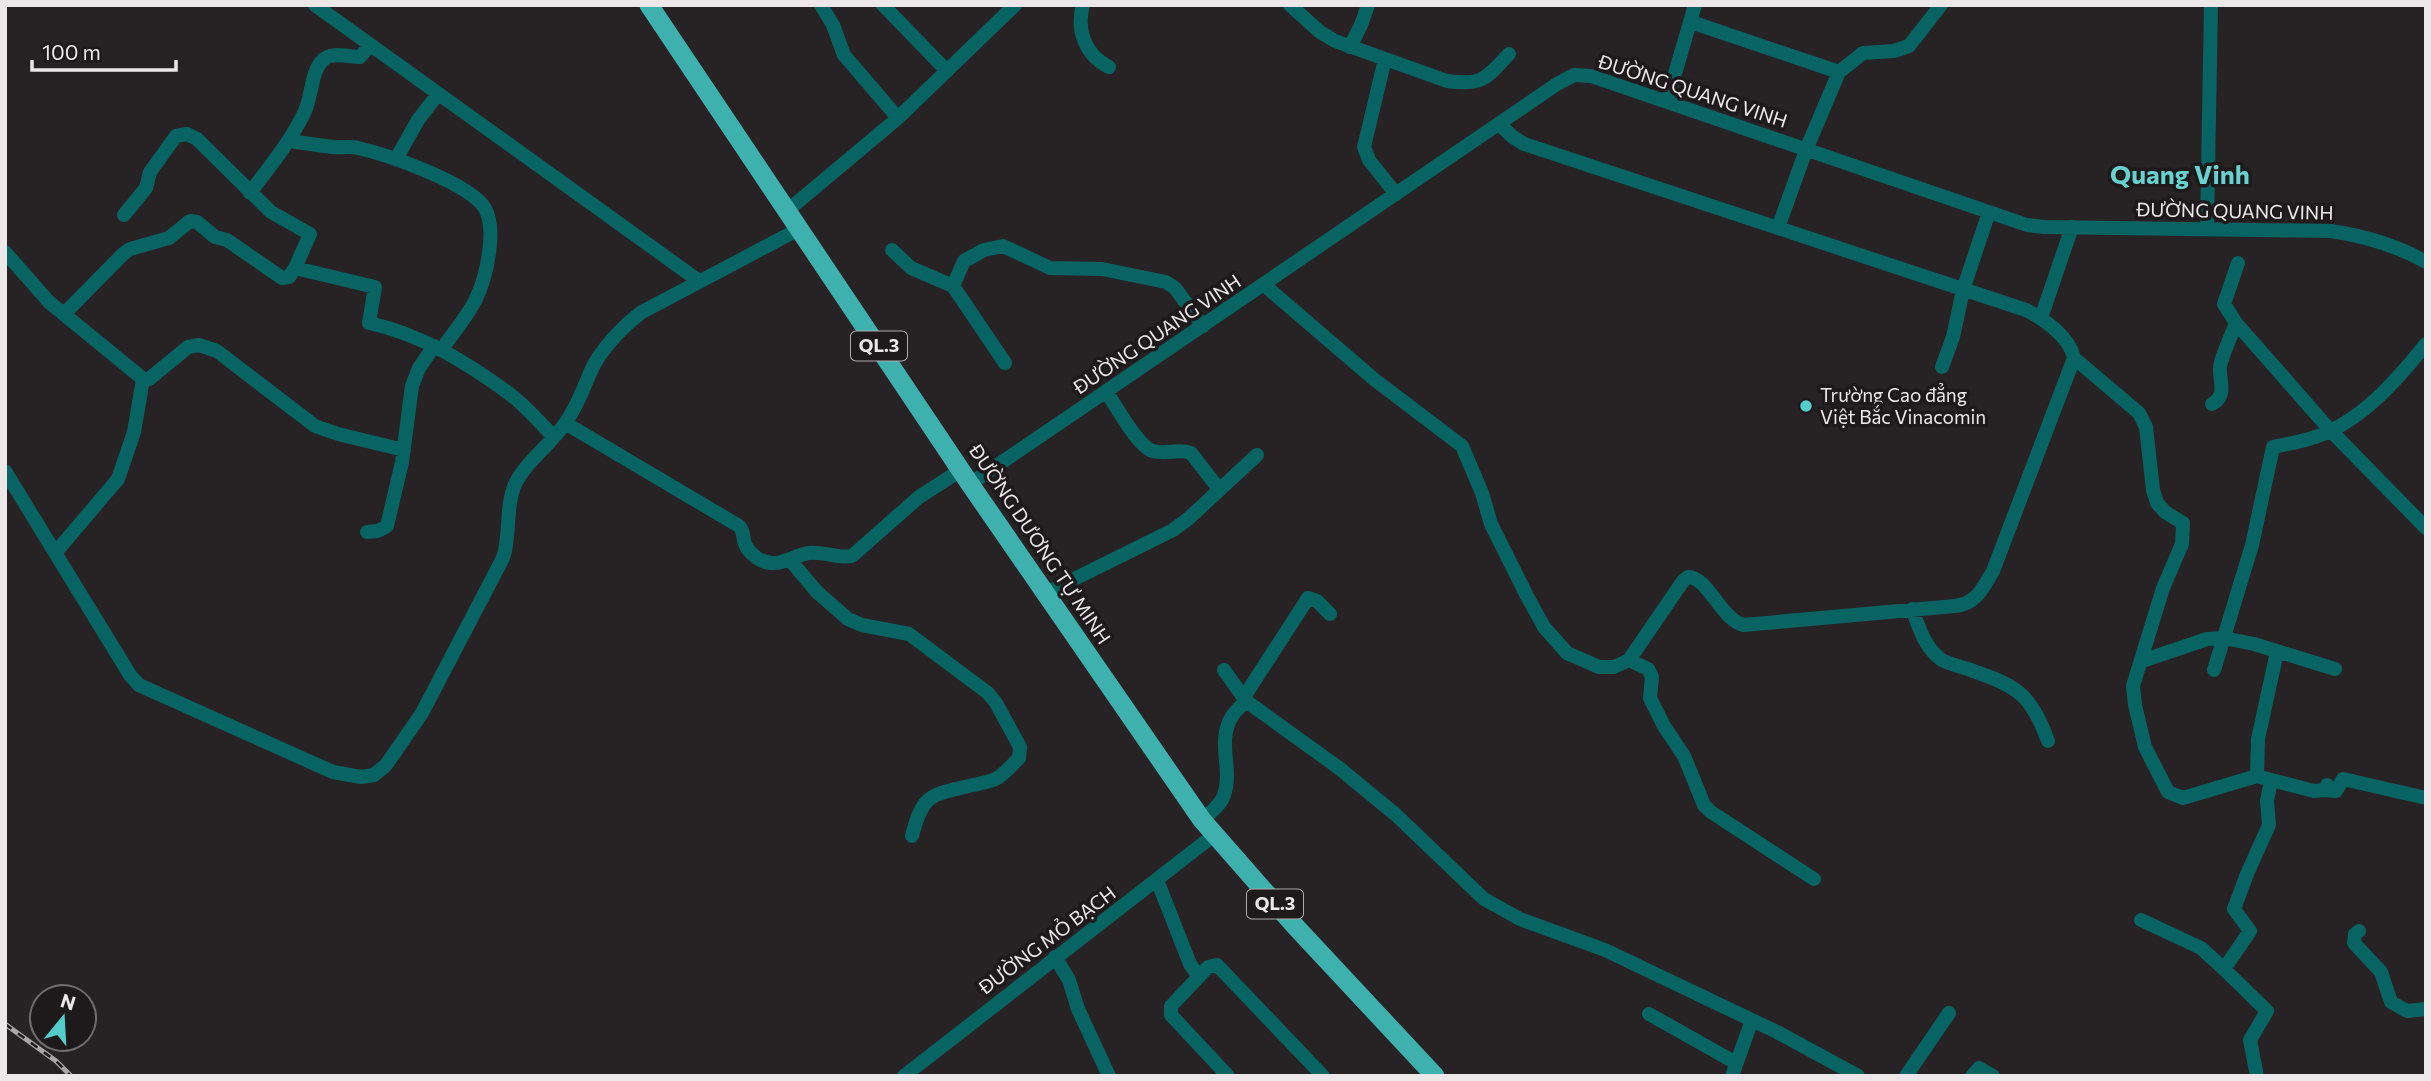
<svg xmlns="http://www.w3.org/2000/svg" width="2431" height="1081" font-family="Commissioner,sans-serif">
	<style>
		.lines { fill: none; stroke-linecap: round; stroke-linejoin: round }
		.minor { stroke: #086463; stroke-width: 14 }
		.highway { stroke: #3eb1af; stroke-width: 19 }
		.rail-casing { stroke: #aba7a8; stroke-width: 5 }
		.rail { stroke: #1e191b; stroke-width: 2.5; stroke-dasharray: 8; stroke-linecap: butt }
		.poi-dot { fill: #53cdca; stroke: #1e191b; stroke-width: 2.5 }
		.labels { text-anchor: middle; stroke-width: 7; stroke-linejoin: round; paint-order: stroke }
		.shield { fill: #1e191b; stroke: #aeaaab; stroke-width: 2 }
		.shield-label { font-size: 18px; font-weight: bold; fill: #ece8e9 }
		.street-label { font-size: 19px; fill: #ece8e9; stroke: #1e191b }
		.poi-label { font-size: 19px; fill: #ece8e9; stroke: #1e191b; text-anchor: start }
		.district-label { font-size: 26px; font-weight: bold; fill: #67d3d0; stroke: #1e191b }
	</style>
	<rect width="100%" height="100%" fill="#272224"/>
	<g class="lines">
		<!-- minor -->
		<path class="minor" d="M315,5L699,281
			M821,5L833,25L844,55L898,118
			M883,5L947,71
			M1083,5C1076,30 1085,55 1109,67
			M1290,5L1320,32L1335,41L1447,81C1483,86 1486,78 1509,54
			M1691,22L1839,72
			M1350,47L1361,25L1368,5
			M1385,59L1364,147L1369,160L1396,194
			M1667,101L1695,5
			M289,141C303,143 317,145 332,147C341,148 350,146 358,148C389,155 459,180 481,203C500,223 486,279 475,301C466,318 453,333 442,349
			M396,159L418,120L438,94
			M250,193C270,166 291,141 305,111C312,96 311,71 323,60C331,51 349,57 360,57L370,45
			M787,211L898,118L1015,5
			M124,215L146,188L150,172L176,136L187,134L197,139L271,212L310,234L295,268L375,287L369,323C421,334 468,363 511,395C526,406 540,423 554,437
			M1778,228L1806,150L1839,72L1863,53L1894,51L1909,46L1941,5
			M2207,228L2211,5
			M892,250L911,268L953,286L1005,363
			M5,252L49,302L143,379H149L188,347L199,345L217,351L315,426L338,434L404,450
			M1263,284L1375,380L1462,446L1482,493L1491,524L1527,596L1544,627L1567,653L1599,667H1614L1629,660L1683,581L1688,577C1708,577 1720,618 1743,625L1955,606C1976,604 1983,588 1993,571L2074,358C2070,337 2044,319 2026,310L1524,144L1513,137L1499,124
			M953,286L964,261L984,250L1003,246L1050,268L1102,269L1166,282L1175,288L1203,326
			M64,314L123,254L130,249L169,238L190,221L197,222L215,237L227,240L282,278L289,277L295,268
			M2041,318L2072,227
			M2236,323L2330,430L2426,528
			M2074,358L2139,413L2146,427L2153,490L2157,503L2165,512L2183,523L2182,544L2163,588L2133,686L2135,705L2145,747L2168,792L2183,798L2257,776L2271,780L2267,801L2269,825L2247,874L2234,909L2250,931L2224,969L2201,948L2141,920
			M1942,367L1953,337L1963,290L1989,212
			M1106,391C1116,406 1138,447 1153,451C1166,455 1178,448 1191,453L1219,489
			M2212,404C2230,394 2216,377 2221,362C2225,349 2231,336 2236,323L2224,304L2238,263
			M565,423L739,526C745,532 742,539 746,546C748,550 753,555 757,558C777,571 790,556 809,553C824,551 837,559 852,556L919,497L961,470
			M5,471L130,675L139,685L333,772L361,777L374,775L386,765L422,713L503,558C511,534 505,508 515,484C527,460 552,444 566,422C577,406 583,390 590,373C599,351 623,326 642,312L799,229
			M970,484L1557,84L1574,75L1591,76L2027,225L2044,227L2331,231C2365,236 2396,245 2426,262
			M367,532L378,531L387,526L402,462L412,386L419,368L434,346
			M56,552L118,479L134,432L143,379
			M790,560L817,592L848,619L862,625L909,634L988,693L996,703L1020,747L1019,758C1013,764 1006,772 999,777C992,782 982,783 973,785C932,795 923,792 912,836
			M1046,593L1173,530L1188,519L1257,455
			M1912,609C1919,627 1925,649 1942,660C1951,665 1964,667 1973,671C2018,686 2032,696 2048,741
			M1629,660L1648,669L1652,677L1650,698L1664,726L1684,756L1704,805L1711,812L1814,879
			M2142,661L2207,639L2224,638L2254,644L2335,669
			M1224,670L1246,701L1339,768L1395,814L1484,899L1520,919L1605,950L1777,1032L1858,1076
			M2214,670L2252,545L2273,447C2287,444 2301,442 2315,437C2361,422 2397,380 2426,344
			M1244,697L1308,598L1317,601L1330,614
			M2257,776L2258,739L2277,652
			M2271,780L2314,791L2325,790L2327,785
			M2325,790L2336,791L2343,779L2426,798
			M1202,820C1210,813 1221,805 1224,795C1233,770 1217,742 1231,718C1234,712 1241,706 1246,701
			M1157,880L1190,964L1199,977
			M2359,931L2355,934L2354,943L2381,972L2391,1002L2407,1011L2426,1009
			M1055,957L1069,980L1078,1009L1109,1076
			M2224,969L2267,1011L2250,1040L2257,1076
			M1649,1014L1736,1063
			M904,1076L1214,835
			M1228,1076L1171,1015V1006L1208,967L1217,965L1323,1076
			M1732,1076L1752,1020
			M1906,1076L1949,1013
			M1972,1076L1979,1068L1993,1076"/>
		<!-- highway -->
		<path class="highway" d="M649,5L970,484L1202,820L1295,926L1435,1076"/>
		<!-- rail casing -->
		<g class="rail-casing">
			<path id="rail" d="M5,1024L56,1061L71,1076"/>
		</g>
		<!-- rail -->
		<use href="#rail" class="rail"/>
	</g>
	<!-- markers -->
	<circle class="poi-dot" cx="1806" cy="406" r="7"/>
	<g class="labels">
		<!-- shield labels -->
		<g class="shield">
			<rect x="851" y="331.5" width="56" height="29" rx="5"/>
			<rect x="1247" y="889.5" width="56" height="29" rx="5"/>
		</g>
		<g class="shield-label">
			<text x="879" y="352">QL.3</text>
			<text x="1275" y="910">QL.3</text>
		</g>
		<!-- street labels -->
		<g class="street-label">
			<text transform="translate(1693 91) rotate(18)" y="7">ĐƯỜNG QUANG VINH</text>
			<text transform="translate(2235 211) rotate(1)" y="7">ĐƯỜNG QUANG VINH</text>
			<text transform="translate(1157 334) rotate(-34)" y="7">ĐƯỜNG QUANG VINH</text>
			<text transform="translate(1040 544) rotate(56)" y="7">ĐƯỜNG DƯƠNG TỰ MINH</text>
			<text transform="translate(1047 940) rotate(-37)" y="7">ĐƯỜNG MỎ BẠCH</text>
		</g>
		<!-- poi labels -->
		<g class="poi-label">
			<text x="1820" y="402">Trường Cao đẳng<tspan x="1820" dy="22">Việt Bắc Vinacomin</tspan></text>
		</g>
		<!-- district labels -->
		<g class="district-label">
			<text x="2180" y="184">Quang Vinh</text>
		</g>
	</g>
	<!-- border -->
	<rect width="2431" height="1081" fill="none" stroke="#ece8e9" stroke-width="14"/>
	<!-- north arrow -->
	<g transform="translate(63 1018) rotate(18)"><circle r="33" fill="#1e191b" stroke="#706c6d" stroke-width="2"/>
	<path d="M0-5L12 26L0 18L-12 26Z" fill="#53cdca"/>
	<text y="-10" font-size="19" font-weight="bold" text-anchor="middle" fill="#ece8e9">N</text>
	</g>
	<!-- scale -->
	<path d="M32 60v10h144v-10" fill="none" stroke="#ece8e9" stroke-width="3.5"/>
	<text x="42" y="60" font-size="21" fill="#ece8e9" stroke="#1e191b" stroke-width="5" paint-order="stroke">100 m</text>
</svg>
